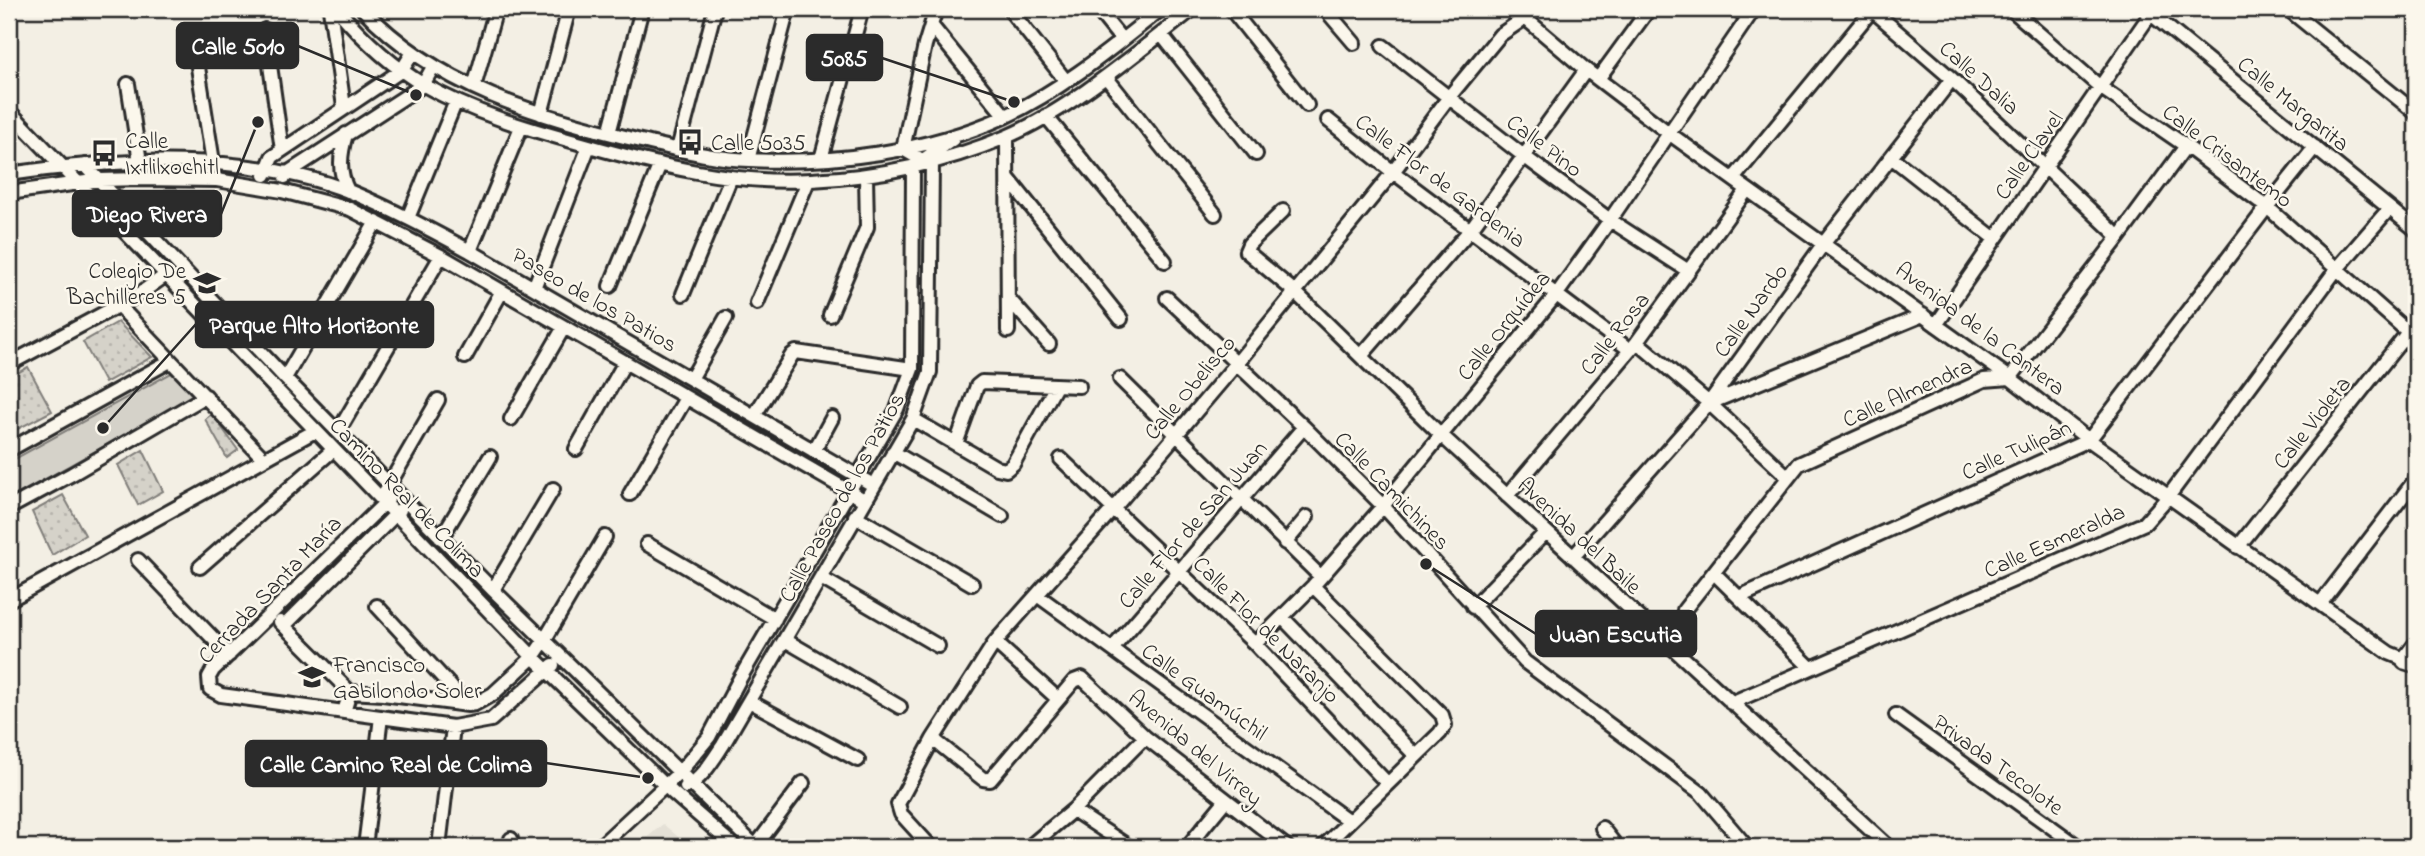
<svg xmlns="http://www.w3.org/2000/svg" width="2425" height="856" font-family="'Indie Flower',sans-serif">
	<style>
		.built { fill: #e4e0d6 }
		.grass { fill: url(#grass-dots); stroke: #807e7a; stroke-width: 2 }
		.park { fill: #d5d2c9; stroke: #807e7a; stroke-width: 2 }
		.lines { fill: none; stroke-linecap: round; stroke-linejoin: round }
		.street-casing { stroke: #2b2b2b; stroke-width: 18 }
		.secondary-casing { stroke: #2b2b2b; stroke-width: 23 }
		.street { stroke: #fbf7ec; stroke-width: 12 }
		.secondary { stroke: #fbf7ec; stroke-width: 18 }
		.labels { text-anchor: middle; stroke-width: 5; stroke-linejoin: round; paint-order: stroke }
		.street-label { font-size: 23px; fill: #2b2b2b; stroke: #fbf7ec }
		.poi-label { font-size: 23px; fill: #2b2b2b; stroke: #fbf7ec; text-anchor: start }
		.leader { fill: none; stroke: #2b2b2b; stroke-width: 2.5 }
		.callout-dot { fill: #2b2b2b; stroke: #fbf7ec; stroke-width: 2.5 }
		.callout { fill: #2b2b2b; stroke: #2b2b2b; stroke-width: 2.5 }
		.callout-label { font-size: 24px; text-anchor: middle; font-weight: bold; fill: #fff }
	</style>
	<defs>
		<pattern id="grass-dots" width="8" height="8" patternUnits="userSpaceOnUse" patternTransform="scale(1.75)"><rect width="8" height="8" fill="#d5d2c9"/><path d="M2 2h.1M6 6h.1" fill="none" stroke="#b7b4ad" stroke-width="1.8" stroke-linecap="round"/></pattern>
	</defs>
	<rect width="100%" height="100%" fill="#f3efe4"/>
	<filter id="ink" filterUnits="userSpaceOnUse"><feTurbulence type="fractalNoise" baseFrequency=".0143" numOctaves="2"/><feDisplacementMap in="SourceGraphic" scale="14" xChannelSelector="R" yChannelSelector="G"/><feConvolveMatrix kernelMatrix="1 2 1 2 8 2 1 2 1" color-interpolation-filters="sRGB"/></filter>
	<g filter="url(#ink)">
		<!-- built -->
		<path class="built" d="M663,824L690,847H636Z"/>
		<!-- grass -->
		<path class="grass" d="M118,322L152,357L105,383L83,342Z
			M28,367L52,411L14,431L9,421V378Z
			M212,414L238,450L227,458L205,419Z
			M143,450L163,491L138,505L118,465Z
			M63,495L85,535L52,555L32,512Z"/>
		<!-- park -->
		<path class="park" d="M173,372L196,395L9,499V462Z"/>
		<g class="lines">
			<!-- street casing -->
			<g class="street-casing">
				<path id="street" d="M330,9L344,107
					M337,9C362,38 391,66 424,85C473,113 528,129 582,144C656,165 734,185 811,180C878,177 944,163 1006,137C1072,109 1136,53 1193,9
					M363,9C436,87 540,117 641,141C676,149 714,159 750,160C835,164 926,152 1004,117C1062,90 1112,48 1161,9
					M1009,9L1066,81
					M1097,9L1122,40
					M1231,9L1307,105
					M1325,9L1354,43
					M1736,9L1748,17
					M1871,9L1952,79L2119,237
					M2011,9L2100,87L2186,146L2267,207L2416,339
					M2145,9L2416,230
					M2288,9L2416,113
					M1525,18L1586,70L1670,134L2010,378L2089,440L2389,653L2406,660
					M931,25L1005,116
					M265,30L282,150
					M1161,34L1256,154
					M194,42L213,162
					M1383,46L1525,157L1610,220L1687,270
					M1106,77L1215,214
					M1598,79L1649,9
					M128,84L140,162
					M474,87L496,9
					M9,111L533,657L672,792L735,847
					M541,114L569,9
					M1046,116L1165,261
					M1328,120L1393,172L1630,350
					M609,133L642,9
					M346,134C340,155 338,171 348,191
					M1007,137L1008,331
					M678,149L715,9
					M1891,157L1995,239
					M821,159L862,9
					M748,160L788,9
					M930,162L922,160L903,149L925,45L936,9
					M919,163L953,139
					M85,165L285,378L493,590L756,847
					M9,174C118,158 246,151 351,192C392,209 431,230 470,251L873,485
					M265,175L272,157L402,70L412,54
					M285,177L286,174L423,85L433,67
					M1008,178L1121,319
					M1733,179L1872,10
					M9,193L100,180L140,179L217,180L282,191L350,209L441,256L864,500
					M1283,211L1249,244L1246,251L1295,292L1440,434L1889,847
					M408,218L456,101
					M470,251L521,127
					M610,286L660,164
					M534,288L589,146
					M683,294L731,177
					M1008,298L1049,344
					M1167,298L1304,427L1383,506L1525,662L1701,793L1747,847
					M757,303L808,181
					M118,305L264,459
					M830,315L867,227L866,176
					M1936,325L2154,9
					M1637,342L1709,403L1788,477
					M1361,356L1471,229L1586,70
					M465,357L502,291
					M9,364L138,295L166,275
					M285,378L376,222
					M691,379L726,318
					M1120,379L1321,577
					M1710,403L1923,315
					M754,416L792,355L796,352L912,369
					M511,419L564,327
					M913,419L997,468L1006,470L1013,464L1056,386
					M338,432L441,256
					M956,444L977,386L982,382L1079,386
					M576,449L625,362
					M9,450L170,361
					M814,451L832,418
					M893,452L1002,516
					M1061,459L1255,644L1387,783
					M386,490L438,400
					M630,494L686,398
					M1507,496L1637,342L1747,190
					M388,500L213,670L209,677L210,689L221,695L453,727L491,720L553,665
					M9,508L72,474L206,396
					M855,516L972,584
					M441,538L490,457
					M1285,543L1307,517
					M647,544L775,619
					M2238,547L2416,322
					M1573,557L1709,403L1824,243L1952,79
					M138,560L229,655
					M200,567L333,450
					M1715,574L1811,668
					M821,578L938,646
					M1313,586L1442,715L1445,725L1440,733L1323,847
					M493,590L553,489
					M1037,595L1349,821
					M1739,597L2089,440L2267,207L2315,147
					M9,600L315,431
					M2320,604L2416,479
					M377,606L468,705
					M1473,607L1546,532
					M1684,610L1799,464L1984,380L2010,378L2119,237L2186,146
					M1282,617L1416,756
					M280,622L350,692L344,712
					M284,626L400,510
					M785,640L900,707
					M995,642L1058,699
					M1255,644L1313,586L1383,506L1557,294L1610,220L1754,9
					M1112,649L1304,427
					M350,692L383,694L468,705L475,704L493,694L533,657L544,641L605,537
					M749,701L858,760
					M1731,703L2145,523L2168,497L2336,270L2389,209
					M1896,715L2079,847
					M933,739L983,779L990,780L1074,681L1082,678L1145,737L1287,847
					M686,787C702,779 713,760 723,745L913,419L930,372L932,162
					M1073,810L1129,847
					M1602,828L1617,847
					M365,847L381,717
					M439,847L453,727
					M510,847L511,839
					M599,847L679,773L709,737L739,680L897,409L912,369L913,167
					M755,847L803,783
					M931,847L901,814L898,804L933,739L995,642L1114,508L1237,363L1393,172L1449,97L1500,35L1525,18L1533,9
					M1029,847L1073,810L1145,737
					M1187,847L1225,801"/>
			</g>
			<!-- secondary casing -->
			<g class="secondary-casing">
				<path id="secondary" d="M2416,647L2406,660L2416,663"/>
			</g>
			<!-- street -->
			<use href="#street" class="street"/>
			<!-- secondary -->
			<use href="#secondary" class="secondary"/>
		</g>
	</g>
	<!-- icons -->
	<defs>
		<g id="bus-bare" transform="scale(2.1)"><path d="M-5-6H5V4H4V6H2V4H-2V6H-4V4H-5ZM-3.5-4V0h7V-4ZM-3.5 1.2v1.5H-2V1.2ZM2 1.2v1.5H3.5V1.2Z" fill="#2b2b2b" stroke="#fbf7ec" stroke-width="2.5" paint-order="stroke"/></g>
		<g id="university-bare" transform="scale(2.1)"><path d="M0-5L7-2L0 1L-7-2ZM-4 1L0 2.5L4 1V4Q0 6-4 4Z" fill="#2b2b2b" stroke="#fbf7ec" stroke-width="2.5" paint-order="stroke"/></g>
		<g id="school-bare" transform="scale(2.1)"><path d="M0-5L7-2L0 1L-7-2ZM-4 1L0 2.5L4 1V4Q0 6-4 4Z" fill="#2b2b2b" stroke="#fbf7ec" stroke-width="2.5" paint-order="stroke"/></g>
	</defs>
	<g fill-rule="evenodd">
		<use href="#bus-bare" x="690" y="142"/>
		<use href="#bus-bare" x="104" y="153"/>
		<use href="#university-bare" x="207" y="283"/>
		<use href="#school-bare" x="312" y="677"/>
	</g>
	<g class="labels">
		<!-- street labels -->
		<g class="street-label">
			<text transform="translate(1980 77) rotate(42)" y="8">Calle Dalia</text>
			<text transform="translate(2294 103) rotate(39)" y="8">Calle Margarita</text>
			<text transform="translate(1545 145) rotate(37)" y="8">Calle Pino</text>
			<text transform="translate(2028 155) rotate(-55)" y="8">Calle Clavel</text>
			<text transform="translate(2228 155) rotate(37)" y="8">Calle Crisantemo</text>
			<text transform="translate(1441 180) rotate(37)" y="8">Calle Flor de Gardenia</text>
			<text transform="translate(595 299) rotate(30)" y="8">Paseo de los Patios</text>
			<text transform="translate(1750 310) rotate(-54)" y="8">Calle Nardo</text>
			<text transform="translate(1503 325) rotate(-51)" y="8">Calle Orquídea</text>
			<text transform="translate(1981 328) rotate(37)" y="8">Avenida de la Cantera</text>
			<text transform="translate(1614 333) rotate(-52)" y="8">Calle Rosa</text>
			<text transform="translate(1189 387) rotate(-50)" y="8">Calle Obelisco</text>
			<text transform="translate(1907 392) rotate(-24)" y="8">Calle Almendra</text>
			<text transform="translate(2311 422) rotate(-52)" y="8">Calle Violeta</text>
			<text transform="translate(2016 449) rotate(-24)" y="8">Calle Tulipán</text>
			<text transform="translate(1393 490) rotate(46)" y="8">Calle Camichines</text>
			<text transform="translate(408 497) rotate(46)" y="8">Camino Real de Colima</text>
			<text transform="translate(841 497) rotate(-61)" y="8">Calle Paseo de los Patios</text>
			<text transform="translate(1192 524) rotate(-49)" y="8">Calle Flor de San Juan</text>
			<text transform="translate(1580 535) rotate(43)" y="8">Avenida del Baile</text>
			<text transform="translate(2054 540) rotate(-24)" y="8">Calle Esmeralda</text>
			<text transform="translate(269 589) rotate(-46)" y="8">Cerrada Santa María</text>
			<text transform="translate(1267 629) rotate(45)" y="8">Calle Flor de Naranjo</text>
			<text transform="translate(1205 691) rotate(36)" y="8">Calle Guamúchil</text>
			<text transform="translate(1196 747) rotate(40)" y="8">Avenida del Virrey</text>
			<text transform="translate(1999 764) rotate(36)" y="8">Privada Tecolote</text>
		</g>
		<!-- poi labels -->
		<g class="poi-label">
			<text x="125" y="148">Calle<tspan x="125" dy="26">Ixtlilxochitl</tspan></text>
			<text x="711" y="150">Calle 5035</text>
			<text x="186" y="278" text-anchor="end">Colegio De<tspan x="186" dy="26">Bachilleres 5</tspan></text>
			<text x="333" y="672">Francisco<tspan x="333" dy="26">Gabilondo Soler</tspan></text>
		</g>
	</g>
	<!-- callouts -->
	<path class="leader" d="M416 95L298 46M1014 102L882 58M258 122L221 214M103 428L196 324M1426 564L1536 634M648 778L546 763"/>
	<g class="callout-dot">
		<circle cx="416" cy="95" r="7"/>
		<circle cx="1014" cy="102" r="7"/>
		<circle cx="258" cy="122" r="7"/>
		<circle cx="103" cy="428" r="7"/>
		<circle cx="1426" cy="564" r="7"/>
		<circle cx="648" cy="778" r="7"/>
	</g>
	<g class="callout">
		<rect x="177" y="23" width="121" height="45" rx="7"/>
		<rect x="807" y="35" width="75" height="45" rx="7"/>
		<rect x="73" y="191" width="148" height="45" rx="7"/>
		<rect x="196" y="302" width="237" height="45" rx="7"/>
		<rect x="1536" y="611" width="160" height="45" rx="7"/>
		<rect x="246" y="741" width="300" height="45" rx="7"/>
	</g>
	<g class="callout-label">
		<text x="238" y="54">Calle 5010</text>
		<text x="844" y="66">5085</text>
		<text x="147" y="222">Diego Rivera</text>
		<text x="314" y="333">Parque Alto Horizonte</text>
		<text x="1616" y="642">Juan Escutia</text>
		<text x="396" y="772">Calle Camino Real de Colima</text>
	</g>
	<!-- margin -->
	<rect width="2425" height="856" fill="none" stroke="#fbf7ec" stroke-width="35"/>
	<rect x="18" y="18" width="2390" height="821" fill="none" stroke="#2b2b2b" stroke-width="2.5" filter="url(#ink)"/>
</svg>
